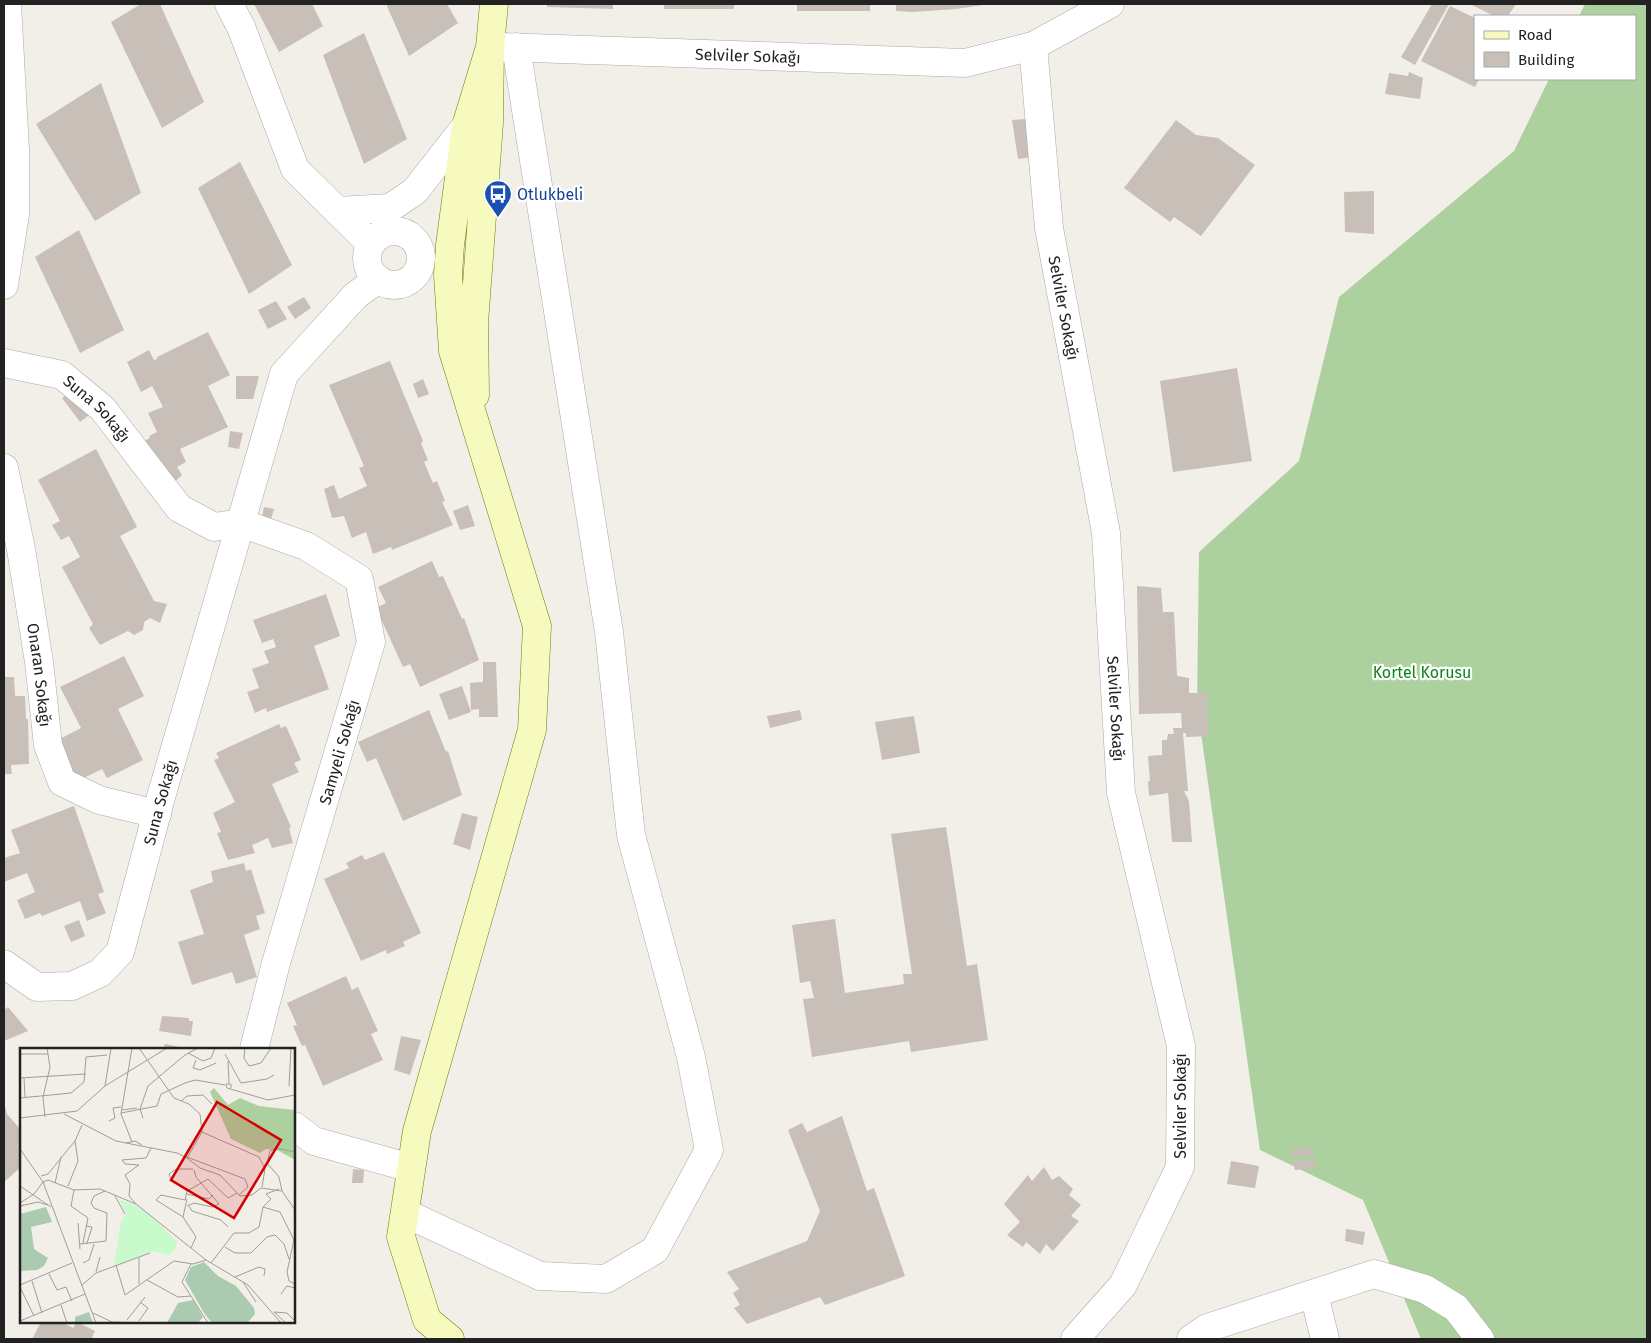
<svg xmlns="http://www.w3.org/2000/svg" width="1651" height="1343" font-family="'Fira Sans',sans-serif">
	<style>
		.forest { fill: #add19e }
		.building { fill: #c7bfb8 }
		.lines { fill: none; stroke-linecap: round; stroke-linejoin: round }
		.street-casing { stroke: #a9a9a9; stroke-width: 29 }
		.secondary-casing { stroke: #707d05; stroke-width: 29 }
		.street { stroke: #fff; stroke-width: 28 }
		.secondary { stroke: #f7fabf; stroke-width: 28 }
		.labels { text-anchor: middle; stroke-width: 4.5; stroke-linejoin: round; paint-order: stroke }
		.street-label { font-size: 16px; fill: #222; stroke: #fff }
		.transit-label { font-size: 16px; fill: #164399; stroke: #fff; text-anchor: start }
		.park-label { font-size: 16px; fill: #0c8416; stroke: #fff }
		.inset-road { fill: none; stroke: #9f9d99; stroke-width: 1 }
		.view { fill: #d40000; fill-opacity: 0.15; stroke: #d40000; stroke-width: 2.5 }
		.inset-edge { fill: none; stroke: #222; stroke-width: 2.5 }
	</style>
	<rect width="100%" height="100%" fill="#f2efe9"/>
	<!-- forest -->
	<path class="forest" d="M1585,4H1647V1339H1421L1363,1200L1260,1150L1197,705L1199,552L1299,461L1339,297L1514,151L1549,79H1635V16H1579Z"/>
	<!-- building -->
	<path class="building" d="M141,4H160L204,102L162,128L111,22Z
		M254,4H312L323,26L279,52Z
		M386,4H447L458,23L409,56Z
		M547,4H613V9L547,7Z
		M664,4H734V9H664Z
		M797,4H870V11H797Z
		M896,4H983V5L956,9L913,12L896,11Z
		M1432,4H1449L1415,65L1401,57Z
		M1470,4H1516L1508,16H1494Z
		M1450,6L1475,18V79H1479L1475,87L1421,61Z
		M364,33L407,139L364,164L323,55Z
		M1409,72L1423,78L1420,99L1385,94L1389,73L1408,76Z
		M101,83L141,193L95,221L36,124Z
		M1026,119L1033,157L1018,159L1012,120Z
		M1176,120L1196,135L1218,138L1255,165L1201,236L1174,217L1170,222L1124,188Z
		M240,162L292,265L249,294L198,188Z
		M1374,191V234L1345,232L1344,192Z
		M79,230L124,330L80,353L35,257Z
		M304,297L311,308L295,319L287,307Z
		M276,301L287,319L268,329L258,310Z
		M208,332L230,375L208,386L228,427L180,449L186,462L177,467L182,475L170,486L137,445L150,438L149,436L157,432L148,413L163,407L152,386L141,392L127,362L149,350L154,360L157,359V357Z
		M390,361L423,441L421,443L428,460L424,462L433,483L437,481L445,501L442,502L453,525L392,550L391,547L373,554L366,532L352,538L344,516L332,518L324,489L334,485L339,499L367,486L359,468L364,466L329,385Z
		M1237,368L1252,461L1173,472L1160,381Z
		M236,376H259L253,399H236Z
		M423,379L429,394L418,398L413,384Z
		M75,389L93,412L80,422L62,398Z
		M230,431L243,433L239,449L228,447Z
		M96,449L137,527L120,536L154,601L167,604L160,623L150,618L144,622L143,630L134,635L128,631L100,645L89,628L93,624L62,567L80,557L69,536L61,540L52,525L60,521L38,480Z
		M468,505L475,526L460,530L453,511Z
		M264,507L274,509L267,533L259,531Z
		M432,561L439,577L443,576L462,619L464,618L479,660L420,687L410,664L403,667L376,608L386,603L378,587Z
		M1137,586L1161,588L1163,612H1174L1177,676L1189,678V693H1207L1208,736L1186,737V733H1183L1188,791H1184L1189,801L1192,842H1172L1168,793L1149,796L1148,781H1150L1148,756L1162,755V740H1167L1168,734H1174L1173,728H1182L1181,713L1139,714Z
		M326,594L340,636L314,646L329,689L267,712L266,708L255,713L247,692L259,688L252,669L269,663L264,651L276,647L273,639L262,643L253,620Z
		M124,656L144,696L118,709L143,760L107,778L102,769L72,784L54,742L81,728L60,687Z
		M483,662H496L498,717H479V709L471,710L470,683L483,682Z
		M4,677H14L15,696H25L26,719H28L29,764L11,765L12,774H4Z
		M462,686L471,712L449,720L439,694Z
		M429,710L446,752L448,751L462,795L403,821L376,758L367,762L358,742Z
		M800,710L802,720L770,728L767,716Z
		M914,716L920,753L882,760L875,722Z
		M279,724L281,728L286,726L301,760L294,763L299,772L272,784L291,827L289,828L293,843L272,848L268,838L252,845L255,853L228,860L217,833L221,832L213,813L235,802L214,760L219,758L216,753Z
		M74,806L104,892L98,894L106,913L87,921L80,901L42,916L40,913L25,919L17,900L35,892L27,873L4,882V858L20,853L11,830Z
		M462,813L478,817L470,850L453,844Z
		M946,827L967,966L977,964L988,1040L911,1052L909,1041L812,1057L803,999L814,998L810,981L800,983L792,925L835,919L845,993L904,984L903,974H912L891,834Z
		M384,852L421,933L403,942L405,946L387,954L386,950L361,961L324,879L349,868L346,863L362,855L365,860Z
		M244,863L246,871L251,869L265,913L256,916L260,929L244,935L257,977L236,984L232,972L192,985L178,942L204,934L190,890L213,882L211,871Z
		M79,920L85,936L71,942L64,926Z
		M346,976L352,990L358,987L378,1031L371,1034L383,1060L323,1086L305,1045L302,1046L293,1026L297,1025L287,1003Z
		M8,1007L28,1031L4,1041V1010Z
		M162,1016L189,1018V1021H193L191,1036L159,1031Z
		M401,1036L421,1040L410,1075L394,1070Z
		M165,1044L185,1048V1049H163Z
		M4,1102L7,1114L21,1130V1167L4,1182Z
		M842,1116L867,1191L874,1188L905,1276L825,1305L820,1297L747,1324L734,1308L740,1305L733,1293L739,1289L727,1272L807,1241L820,1211L788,1130L802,1123L807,1132Z
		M1313,1147L1314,1155L1292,1157L1290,1150Z
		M1314,1159L1316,1168L1295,1170L1293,1162Z
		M1231,1161L1259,1166L1255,1188L1227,1184Z
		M1044,1167L1052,1180L1059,1176L1073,1189L1069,1195L1081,1205L1071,1216L1079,1221L1053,1251L1046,1244L1040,1254L1026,1242L1023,1247L1007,1235L1020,1222L1004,1204L1028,1175L1032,1181Z
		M353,1169L364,1170L363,1183H352Z
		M1346,1229L1365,1232L1363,1245L1345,1241Z
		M41,1322H62L73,1328L77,1322L95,1331L92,1337L96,1339H32Z"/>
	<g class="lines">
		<!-- street casing -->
		<g class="street-casing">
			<g id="street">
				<path d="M229,4L241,27L295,169L371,244"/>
				<path id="s1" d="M1033,46L1049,228L1106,533L1121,793L1181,1046L1180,1167L1123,1285L1075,1339"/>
				<path id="s2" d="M499,47L965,63L1033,46L1110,4"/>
				<path d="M338,211L390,208L415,191L466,126"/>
				<circle cx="394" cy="258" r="27"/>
				<path d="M4,285L15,214V150L7,4"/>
				<path id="s3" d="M4,363L62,375L103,409L179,508L214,527L241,523L306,546L359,579L371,642L276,963L254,1049"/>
				<path id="s4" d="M4,468L21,549L39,662L48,745L62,782L99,800L157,814"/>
				<path id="s5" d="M4,964L37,987L72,986L100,973L120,952L161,797L284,374L355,296L378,279"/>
				<path d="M294,1126L314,1141L411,1168"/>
				<path d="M405,1213L540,1276L606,1279L655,1250L709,1150L691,1057L631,835L609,632L516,47"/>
				<path d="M1314,1294L1325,1339"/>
				<path d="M1191,1339L1207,1328L1374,1274L1425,1289L1456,1308L1480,1339"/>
			</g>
		</g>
		<!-- secondary casing -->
		<g class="secondary-casing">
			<path id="secondary" d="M475,395L474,323L489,123L490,47L494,4
				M450,1339L427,1320L401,1237L417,1131L532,730L537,626L453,351L448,275L450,245L466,126L490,47"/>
		</g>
		<!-- street -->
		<use href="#street" class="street"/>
		<!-- secondary -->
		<use href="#secondary" class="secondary"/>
	</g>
	<!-- icons -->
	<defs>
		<g id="bus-pin" transform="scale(1.4375)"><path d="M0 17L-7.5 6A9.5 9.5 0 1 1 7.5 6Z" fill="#1a4fb4" stroke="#fff"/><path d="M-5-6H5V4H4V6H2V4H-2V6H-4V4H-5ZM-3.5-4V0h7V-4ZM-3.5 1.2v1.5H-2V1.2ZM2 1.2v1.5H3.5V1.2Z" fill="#fff"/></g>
	</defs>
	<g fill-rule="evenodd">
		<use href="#bus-pin" x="498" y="194"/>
	</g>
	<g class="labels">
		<!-- street labels -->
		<g class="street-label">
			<text dy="6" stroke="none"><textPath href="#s2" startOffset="249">Selviler Sokağı</textPath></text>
			<text dy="6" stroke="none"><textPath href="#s1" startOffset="264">Selviler Sokağı</textPath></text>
			<text dy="6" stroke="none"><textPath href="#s3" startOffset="108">Suna Sokağı</textPath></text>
			<text dy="6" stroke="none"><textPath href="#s4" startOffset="210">Onaran Sokağı</textPath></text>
			<text dy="6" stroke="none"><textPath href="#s1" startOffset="669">Selviler Sokağı</textPath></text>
			<text transform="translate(339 752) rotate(-74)" y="6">Samyeli Sokağı</text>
			<text dy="6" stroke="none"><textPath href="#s5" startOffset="290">Suna Sokağı</textPath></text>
			<text transform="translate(1180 1106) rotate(-90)" y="6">Selviler Sokağı</text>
		</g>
		<!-- transit labels -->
		<g class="transit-label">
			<text x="517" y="200">Otlukbeli</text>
		</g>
		<!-- park labels -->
		<g class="park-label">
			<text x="1422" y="678">Kortel Korusu</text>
		</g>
	</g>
	<!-- overview -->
	<g transform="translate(20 1048)">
		<rect width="275" height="275" fill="#f2efe9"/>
		<path d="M194,40L208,57L220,50L239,58L275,62V112L259,103L246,101L240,105L211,91L190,44Z" fill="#add19e"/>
		<path d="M26,159L32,174L11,179L14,201L28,210L24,218L17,222L0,223V166ZM184,214L198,228L216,238L234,260L235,266L227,275H192L184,265L165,232L171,219ZM173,252L183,269L178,275H147L158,255ZM69,264L73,275H55V269Z" fill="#aacbaf"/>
		<path d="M98,151L117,158L134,170L157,194L155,202L149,207L133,203L94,218L101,173L107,166Z" fill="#c8facc"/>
		<path class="inset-road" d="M39,0H60M112,0L101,66L112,94M119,0L154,50L169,56L180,66L182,84L167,110M225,0L224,10L229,18L241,15L251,0M168,5L183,13L191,10L195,0M0,6H28M205,6L221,35L247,31L254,27M176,12L173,20L180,22L196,15M208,13L209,35M0,30L66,26M4,30L5,49M85,38L91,0M269,38L271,0M211,40V36H206L207,40L248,52L275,47M0,50L51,45L64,34L66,9L87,7M161,53L167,48L183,47L192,56M101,62L117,60M101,65L137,58L141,46L165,35L175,32L205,37M44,66L96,93L157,105L167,110M25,69L23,49L30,19L27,0M0,70L57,63L85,38L147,0M123,70L120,61L128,38L165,7L178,0M89,73L95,70L93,60L101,59M182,84L239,109L245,121L242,139M106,95L115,93L122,97M0,101L23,134L76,275M167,109L225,131L228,139L219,147M167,110L180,120L200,127L220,148L232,147L241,140L262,143L275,162M21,128L28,126L55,93L62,77M23,134L28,132L54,142L80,141L116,156L186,212M35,135L41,109M0,138L31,159M48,138L58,113L55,93M54,142L51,158L68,170L63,195M167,143L188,131L208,150L217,145M262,143L259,129L247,115L250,103L256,100L275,104M167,146L189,151L193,147M95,148L105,166M167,151L163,169L176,189L171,200M0,155L14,146L23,134M116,156L109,148L110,136L105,127L119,117L105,116L102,112L126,110L131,100M0,158L18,154L28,157M167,158L174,155L192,159L199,156L176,129L174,122M169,158L172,163L201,172L208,179M243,159L251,151L246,146L259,141M163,169L136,152L141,147L165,152L167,143L151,131L149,126L156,121H173M58,175L60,201M66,178L72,179L67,195M275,187L267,224L269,233L275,236M60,196L86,193L87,165L74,160L71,155L74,148L85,143M205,199L215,205H231L247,189L255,187L264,196L269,211M119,210V236M186,212L228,237L261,275M63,215L69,212L74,196M191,215L214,185H229L239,179L243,159L260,164L274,192M171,216L162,234L188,275M96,217L105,247L154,213L173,216L186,212M76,224L80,209M29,226L37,242L46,239L52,253M215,229L239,219L245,221L244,228M127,232L158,249L171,248M12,233L22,265M223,234L236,254M0,237L52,215M62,237L76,225L130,205M0,239L14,268M261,246L267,238L275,240M41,257L47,275M254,264L267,265L275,273M254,264L266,275M73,265L92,274L123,275M107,272L125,249M0,273L65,246M119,273L128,260L120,254"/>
		<path class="view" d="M197,54L261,92L214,170L151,132Z"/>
		<rect width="275" height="275" class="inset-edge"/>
	</g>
	<!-- border -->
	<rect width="1651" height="1343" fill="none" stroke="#222222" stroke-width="10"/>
	<!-- legend -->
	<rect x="1474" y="15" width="162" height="65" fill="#ffffff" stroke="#a7a7a7"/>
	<rect x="1484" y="31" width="25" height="8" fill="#f7fabf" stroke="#a7a7a7"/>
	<text x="1518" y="40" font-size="15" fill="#222222">Road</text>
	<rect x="1484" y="52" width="25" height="15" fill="#c7bfb8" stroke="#a7a7a7"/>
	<text x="1518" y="65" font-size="15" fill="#222222">Building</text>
</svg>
